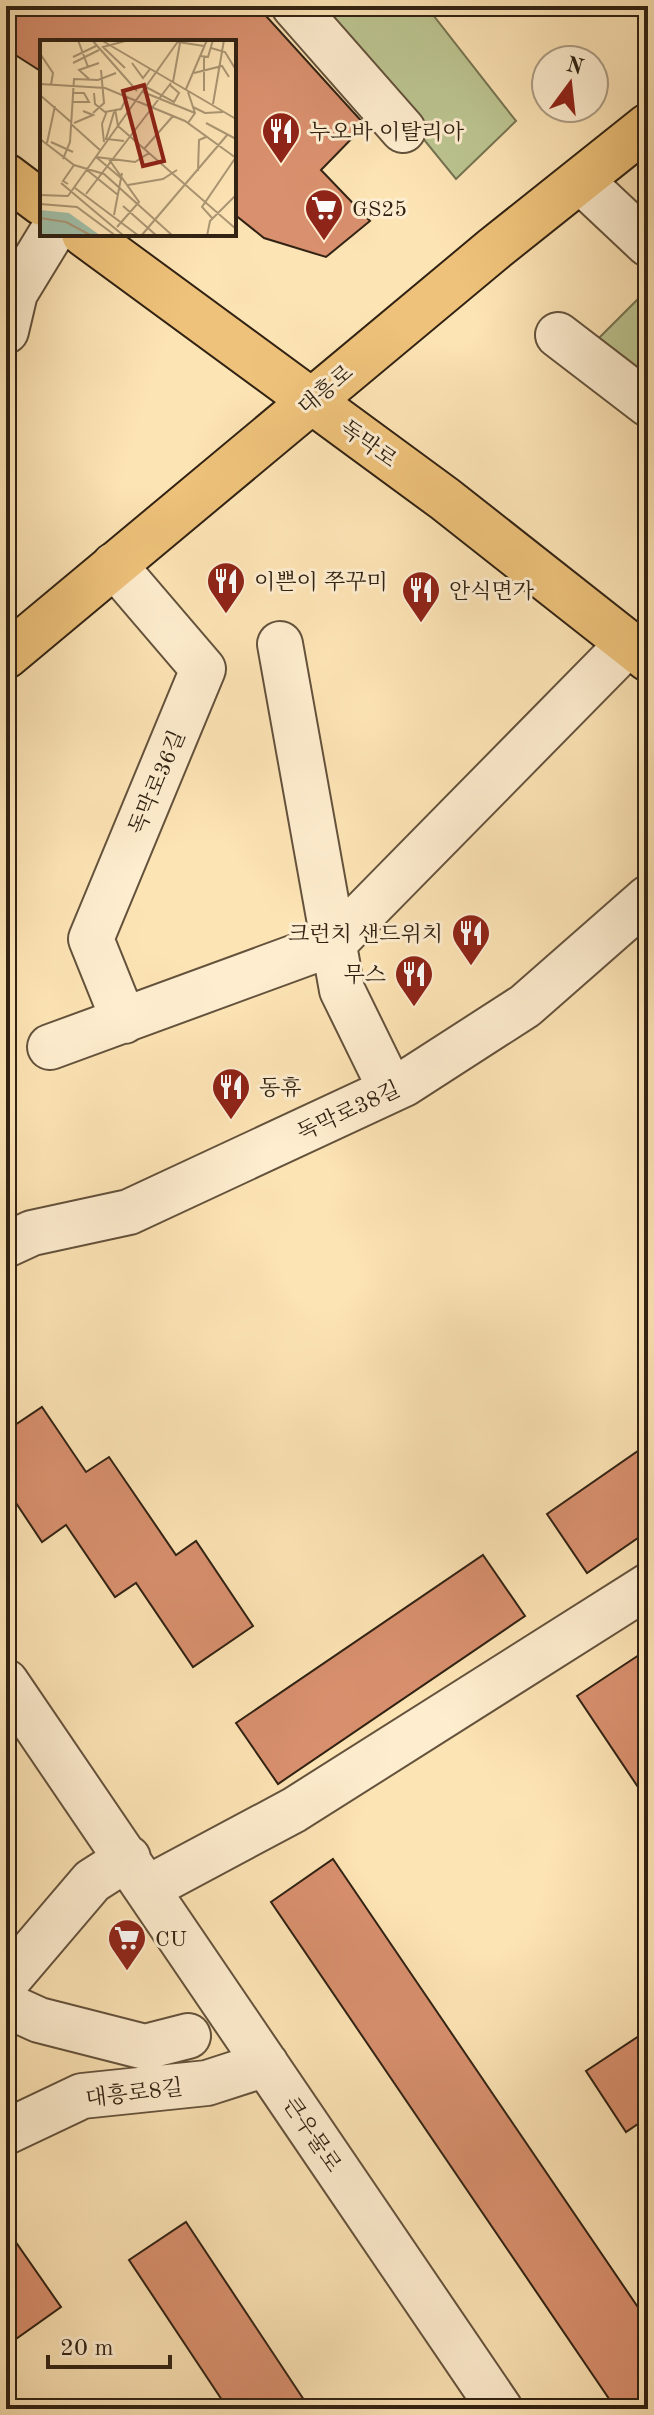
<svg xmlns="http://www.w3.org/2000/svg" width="654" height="2415" font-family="'Old Standard TT','Noto Serif KR',serif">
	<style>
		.green { fill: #bcc591; stroke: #767452; stroke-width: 2 }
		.building { fill: #d9906e; stroke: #312213; stroke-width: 2 }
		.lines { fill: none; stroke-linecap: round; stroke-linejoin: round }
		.minor-casing { stroke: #64523c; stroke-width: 48 }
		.major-casing { stroke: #312213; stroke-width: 48 }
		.minor { stroke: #feedcf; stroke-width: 44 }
		.major { stroke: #eec27a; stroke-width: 44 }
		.labels { text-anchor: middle; stroke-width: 6; stroke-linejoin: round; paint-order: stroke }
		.poi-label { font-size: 22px; fill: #312213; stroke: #feedcf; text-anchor: start }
		.street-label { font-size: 22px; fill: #312213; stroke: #feedcf }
		.inset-road { fill: none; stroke: #ab9674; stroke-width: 2 }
		.view { fill: #8f2418; fill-opacity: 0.15; stroke: #8f2418; stroke-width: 4 }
		.inset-edge { fill: none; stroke: #312213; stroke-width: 4 }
	</style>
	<rect width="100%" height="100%" fill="#fde4b5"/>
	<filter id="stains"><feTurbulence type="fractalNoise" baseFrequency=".0025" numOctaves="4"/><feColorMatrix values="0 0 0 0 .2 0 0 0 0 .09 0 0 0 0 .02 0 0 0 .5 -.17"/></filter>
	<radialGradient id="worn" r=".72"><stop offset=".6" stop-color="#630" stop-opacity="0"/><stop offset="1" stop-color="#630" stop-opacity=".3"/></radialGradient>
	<!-- green -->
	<path class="green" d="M315,6H426L516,121L456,179Z
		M648,289V399L586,351Z"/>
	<!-- building -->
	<path class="building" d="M6,6H257L365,125L321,170L370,221L326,257L264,238L234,214V42H42V72L6,49Z
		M42,1407L86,1472L109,1457L176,1555L196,1541L253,1626L193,1667L136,1583L115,1597L66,1525L42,1542L6,1488V1431Z
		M648,1444V1531L587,1573L547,1514Z
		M483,1555L525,1616L278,1784L236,1723Z
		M648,1649V1802L577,1696Z
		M333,1859L648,2322V2409H616L271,1902Z
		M648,2030V2117L626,2132L586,2071Z
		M186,2222L310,2409H228L129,2260Z
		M6,2228L61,2307L6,2346Z"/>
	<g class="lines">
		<!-- minor casing -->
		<g class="minor-casing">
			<path id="minor" d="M294,6L403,130
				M581,181L648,244
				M6,331L15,293L51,234
				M558,335L648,404
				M114,565L203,669L91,939L124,1021
				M280,644L342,990L391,1090
				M50,1047L334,943L628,644
				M6,1245L32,1233L129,1212L404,1084L525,1006L648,898
				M6,1682L500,2409
				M148,1888L294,1810L648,1586
				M6,1982L92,1881L128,1858
				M6,2005L39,2020L145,2047L188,2036
				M6,2132L82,2096L207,2083L266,2064"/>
		</g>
		<!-- major casing -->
		<g class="major-casing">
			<path id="major" d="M6,176L42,203
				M84,234L445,499L648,659
				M6,656L495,248L648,126"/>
		</g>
		<!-- minor -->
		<use href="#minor" class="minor"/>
		<!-- major -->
		<use href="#major" class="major"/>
	</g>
	<!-- icons -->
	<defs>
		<g id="restaurant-pin" transform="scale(2)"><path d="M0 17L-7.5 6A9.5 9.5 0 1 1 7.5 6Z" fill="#8f2418" stroke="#feedcf"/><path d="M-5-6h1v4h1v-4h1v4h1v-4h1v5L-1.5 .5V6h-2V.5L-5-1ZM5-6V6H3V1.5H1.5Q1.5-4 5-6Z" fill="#fff"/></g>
		<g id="supermarket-pin" transform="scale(2)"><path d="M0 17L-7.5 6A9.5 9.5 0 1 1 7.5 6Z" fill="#8f2418" stroke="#feedcf"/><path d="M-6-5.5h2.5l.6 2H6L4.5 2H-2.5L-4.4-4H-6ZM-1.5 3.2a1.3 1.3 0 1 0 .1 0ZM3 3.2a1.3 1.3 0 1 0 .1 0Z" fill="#fff"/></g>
	</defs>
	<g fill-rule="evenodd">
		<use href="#restaurant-pin" x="281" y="131"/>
		<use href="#supermarket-pin" x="324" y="208"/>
		<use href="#restaurant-pin" x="226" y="581"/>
		<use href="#restaurant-pin" x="421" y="590"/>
		<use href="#restaurant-pin" x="471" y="933"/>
		<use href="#restaurant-pin" x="414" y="974"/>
		<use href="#restaurant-pin" x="231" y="1087"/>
		<use href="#supermarket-pin" x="127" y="1938"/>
	</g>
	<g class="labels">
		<!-- poi labels -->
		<g class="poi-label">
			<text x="309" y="139">누오바 이탈리아</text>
			<text x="352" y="216">GS25</text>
			<text x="254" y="589">이쁜이 쭈꾸미</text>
			<text x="449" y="598">안식면가</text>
			<text x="443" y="941" text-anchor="end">크런치 샌드위치</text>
			<text x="386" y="982" text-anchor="end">무스</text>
			<text x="259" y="1095">동휴</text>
			<text x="155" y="1946">CU</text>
		</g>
		<!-- street labels -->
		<g class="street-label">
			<text transform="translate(325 389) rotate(-40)" y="8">대흥로</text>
			<text transform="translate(369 443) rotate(36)" y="8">독막로</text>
			<text transform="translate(156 782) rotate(-67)" y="8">독막로36길</text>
			<text transform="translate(348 1110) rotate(-25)" y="8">독막로38길</text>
			<text transform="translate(134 2092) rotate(-7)" y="8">대흥로8길</text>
			<text transform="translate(313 2134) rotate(56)" y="8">큰우물로</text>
		</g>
	</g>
	<!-- overview -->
	<g transform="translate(40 40)">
		<rect width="196" height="196" fill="#fde4b5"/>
		<path d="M0,170L29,173L61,196H0Z" fill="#a1bfa8"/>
		<path class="inset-road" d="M38,0L48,27M52,0L97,51M61,0L196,79M138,2L164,6M171,8L185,12L196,30M1,15L13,33L11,45M161,16L168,17L173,0M33,17L56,6M164,17V51M33,23L59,10M92,23L103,38L110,29M85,28L63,7L89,0M154,33L182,26L189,37M49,39L39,30L59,23M133,42L140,3M0,44L65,48L145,81L196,118M106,47L134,62L139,53L130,45M146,49L167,0M103,52L155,73M148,52L155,73L148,83M54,53L55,64L65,72L81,69L87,57M0,55L31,82M32,62H49L44,53H32M173,64L184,0M153,67L165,73L183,72M75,69L78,86L196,189M74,72L66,99L84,101M53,73L64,63L61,30M34,83L53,75L43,71M166,83L196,99M31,84L61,111M0,99L34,125L64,134L133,196M11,102L33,112M64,102L62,84L67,71M7,103L15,66M104,109L133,76M56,117L95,122L109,113M56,117L81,138M68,118L99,162L77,187M23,119L30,102L34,39L58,40L76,33M47,130L78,155M158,131L159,100L166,97M21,143L84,196M28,144L23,141L34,125M88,145L123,139L137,130M35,148L99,196M46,154L131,43M0,155L28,156M28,156L139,0M0,164L37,167L76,196M83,166L117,196M74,175L82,133M0,178L26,182L52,196M173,179L162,167L196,117M101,196L188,94M167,196L170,181L196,155"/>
		<path class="view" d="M104,45L124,121L103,126L83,51Z"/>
		<rect width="196" height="196" class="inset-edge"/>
	</g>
	<!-- margin -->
	<rect width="654" height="2415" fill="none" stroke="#fde4b5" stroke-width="32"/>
	<rect x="8" y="8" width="638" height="2399" fill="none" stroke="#312213" stroke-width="4"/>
	<rect x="16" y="16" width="622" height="2383" fill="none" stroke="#312213" stroke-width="2"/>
	<!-- north arrow -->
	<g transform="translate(570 84) rotate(15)"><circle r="38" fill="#feedcf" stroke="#ac9c84" stroke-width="2"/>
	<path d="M0-6L14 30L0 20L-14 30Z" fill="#8f2418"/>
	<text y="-12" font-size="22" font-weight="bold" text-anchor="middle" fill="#312213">N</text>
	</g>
	<!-- scale -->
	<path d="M48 2355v12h122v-12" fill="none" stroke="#312213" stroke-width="4"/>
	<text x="60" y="2355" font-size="24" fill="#312213" stroke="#feedcf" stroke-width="6" paint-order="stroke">20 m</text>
	<rect width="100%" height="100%" filter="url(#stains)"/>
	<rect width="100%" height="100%" fill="url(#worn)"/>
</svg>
